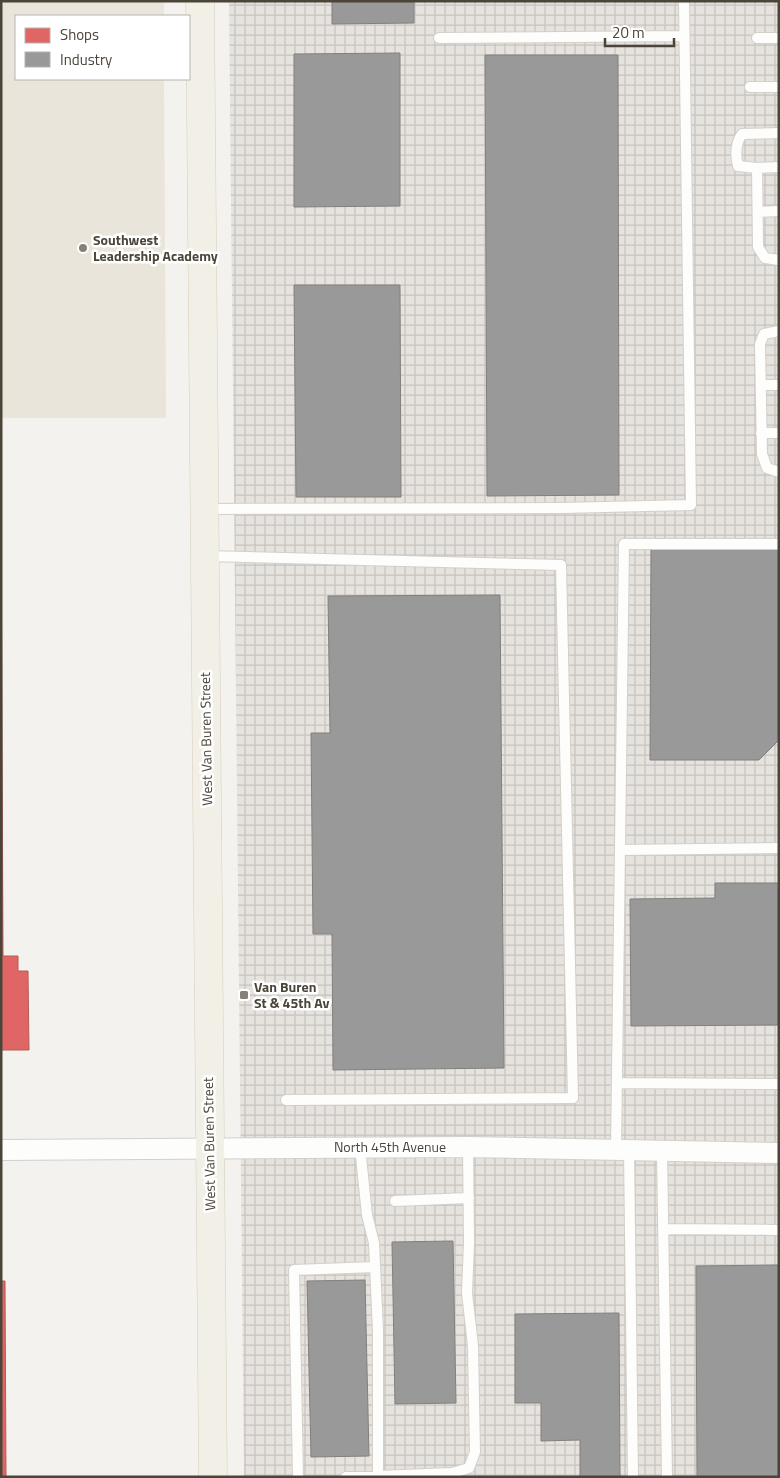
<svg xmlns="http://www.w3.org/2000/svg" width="780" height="1478" font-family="'Titillium Web',sans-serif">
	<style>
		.industrial { fill: url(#industrial-grid) }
		.education { fill: #eae5da }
		.shops { fill: #e06666; stroke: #b35c58 }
		.industry { fill: #999; stroke: #82807c }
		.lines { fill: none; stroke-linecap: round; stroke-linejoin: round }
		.service-casing { stroke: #d2d0cb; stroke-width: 12 }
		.minor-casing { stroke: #d2d0cb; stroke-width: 22 }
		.primary-casing { stroke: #d6cebb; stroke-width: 29 }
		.service { stroke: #fdfdfc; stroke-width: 10 }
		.minor { stroke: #fdfdfc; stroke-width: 20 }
		.primary { stroke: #f2efe6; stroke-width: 28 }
		.poi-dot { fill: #868178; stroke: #fff; stroke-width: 2 }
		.labels { text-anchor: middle; stroke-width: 5; stroke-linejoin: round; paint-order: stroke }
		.poi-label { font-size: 14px; font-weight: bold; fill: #4b4439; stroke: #fff; text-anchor: start }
		.street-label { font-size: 14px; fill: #4b4439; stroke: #fff }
	</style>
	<defs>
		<pattern id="industrial-grid" width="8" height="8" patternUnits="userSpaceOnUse" patternTransform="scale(1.25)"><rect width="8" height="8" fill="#e6e2de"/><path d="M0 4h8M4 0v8" fill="none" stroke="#c7c3bf"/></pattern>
	</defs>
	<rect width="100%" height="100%" fill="#f4f2ee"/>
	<!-- industrial -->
	<path class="industrial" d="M229,1H779V1477H244Z"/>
	<!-- education -->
	<path class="education" d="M1,1H164V16H16V79H164L166,418H1Z"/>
	<!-- shops -->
	<path class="shops" d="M1,518L3,956H18V971H28L29,1050H1Z
		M1,1281H5L6,1477H1Z"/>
	<!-- industry -->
	<path class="industry" d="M332,1H414V23L332,24Z
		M400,53V206L294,207V54Z
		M485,55H618L619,495L487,496Z
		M294,285H400L401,497H296Z
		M651,548L779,549V740L759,760H650Z
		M500,595L504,1068L333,1070L332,934H313L311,733H330L328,596Z
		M715,883H779V1025L631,1026L630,899L715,898Z
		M453,1241L456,1403L395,1404L392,1242Z
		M779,1265V1477H697L696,1266Z
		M365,1280L369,1456L311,1457L307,1281Z
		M619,1313L620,1477H580V1440L541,1441V1403H515V1314Z"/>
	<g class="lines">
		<!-- service casing -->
		<g class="service-casing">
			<path id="service" d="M439,38L684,36
				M757,38H779
				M750,87H779
				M779,133L742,134C735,144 735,154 738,166L757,168L758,247L765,258L779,260
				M757,168L779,167
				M758,212L779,211
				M779,331L764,334L760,344L762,454L767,468L779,472
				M761,385H779
				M761,433H779
				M205,509L561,508L691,505L684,1
				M207,556L561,565L573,1098L286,1100
				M620,850L779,848
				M617,1083L779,1084
				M360,1147L367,1215L374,1243L378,1331V1476L452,1473L469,1468L475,1452L473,1346L467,1293L469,1243L468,1147
				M616,1150L624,544H779
				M629,1150L633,1477
				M662,1150L667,1477
				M395,1201L469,1198
				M663,1229L779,1230
				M298,1477L294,1270L375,1267
				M346,1477H378"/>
		</g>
		<!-- minor casing -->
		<g class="minor-casing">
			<path id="minor" d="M1,1150L468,1147L779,1153"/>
		</g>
		<!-- primary casing -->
		<g class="primary-casing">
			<path id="primary" d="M200,1L213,1477"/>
		</g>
		<!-- service -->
		<use href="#service" class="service"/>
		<!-- minor -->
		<use href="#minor" class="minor"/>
		<!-- primary -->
		<use href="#primary" class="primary"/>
	</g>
	<!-- markers -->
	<g class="poi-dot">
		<circle cx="83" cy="248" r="5"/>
		<rect x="239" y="990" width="10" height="10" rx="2.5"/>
	</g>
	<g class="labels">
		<!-- poi labels -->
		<g class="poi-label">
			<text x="93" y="245">Southwest<tspan x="93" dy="16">Leadership Academy</tspan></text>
			<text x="254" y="992">Van Buren<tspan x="254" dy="16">St &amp; 45th Av</tspan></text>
		</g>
		<!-- street labels -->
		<g class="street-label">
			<text transform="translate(206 739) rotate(-91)" y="5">West Van Buren Street</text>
			<text transform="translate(209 1144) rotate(-91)" y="5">West Van Buren Street</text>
			<text x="390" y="1152">North 45th Avenue</text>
		</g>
	</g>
	<!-- border -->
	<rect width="780" height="1478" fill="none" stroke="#4b4439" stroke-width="5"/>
	<!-- legend -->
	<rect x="15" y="15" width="175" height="65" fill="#ffffff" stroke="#b7b4b0"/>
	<rect x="25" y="28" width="25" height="15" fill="#e06666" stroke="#b7b4b0"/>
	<text x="60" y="40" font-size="15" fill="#4b4439">Shops</text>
	<rect x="25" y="52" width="25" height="15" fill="#999999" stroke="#b7b4b0"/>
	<text x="60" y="65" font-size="15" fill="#4b4439">Industry</text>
	<!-- scale -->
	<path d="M605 38v8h69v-8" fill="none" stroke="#4b4439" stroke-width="2.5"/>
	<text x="612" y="38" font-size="15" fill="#4b4439" stroke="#ffffff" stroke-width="4" paint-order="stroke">20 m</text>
</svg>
